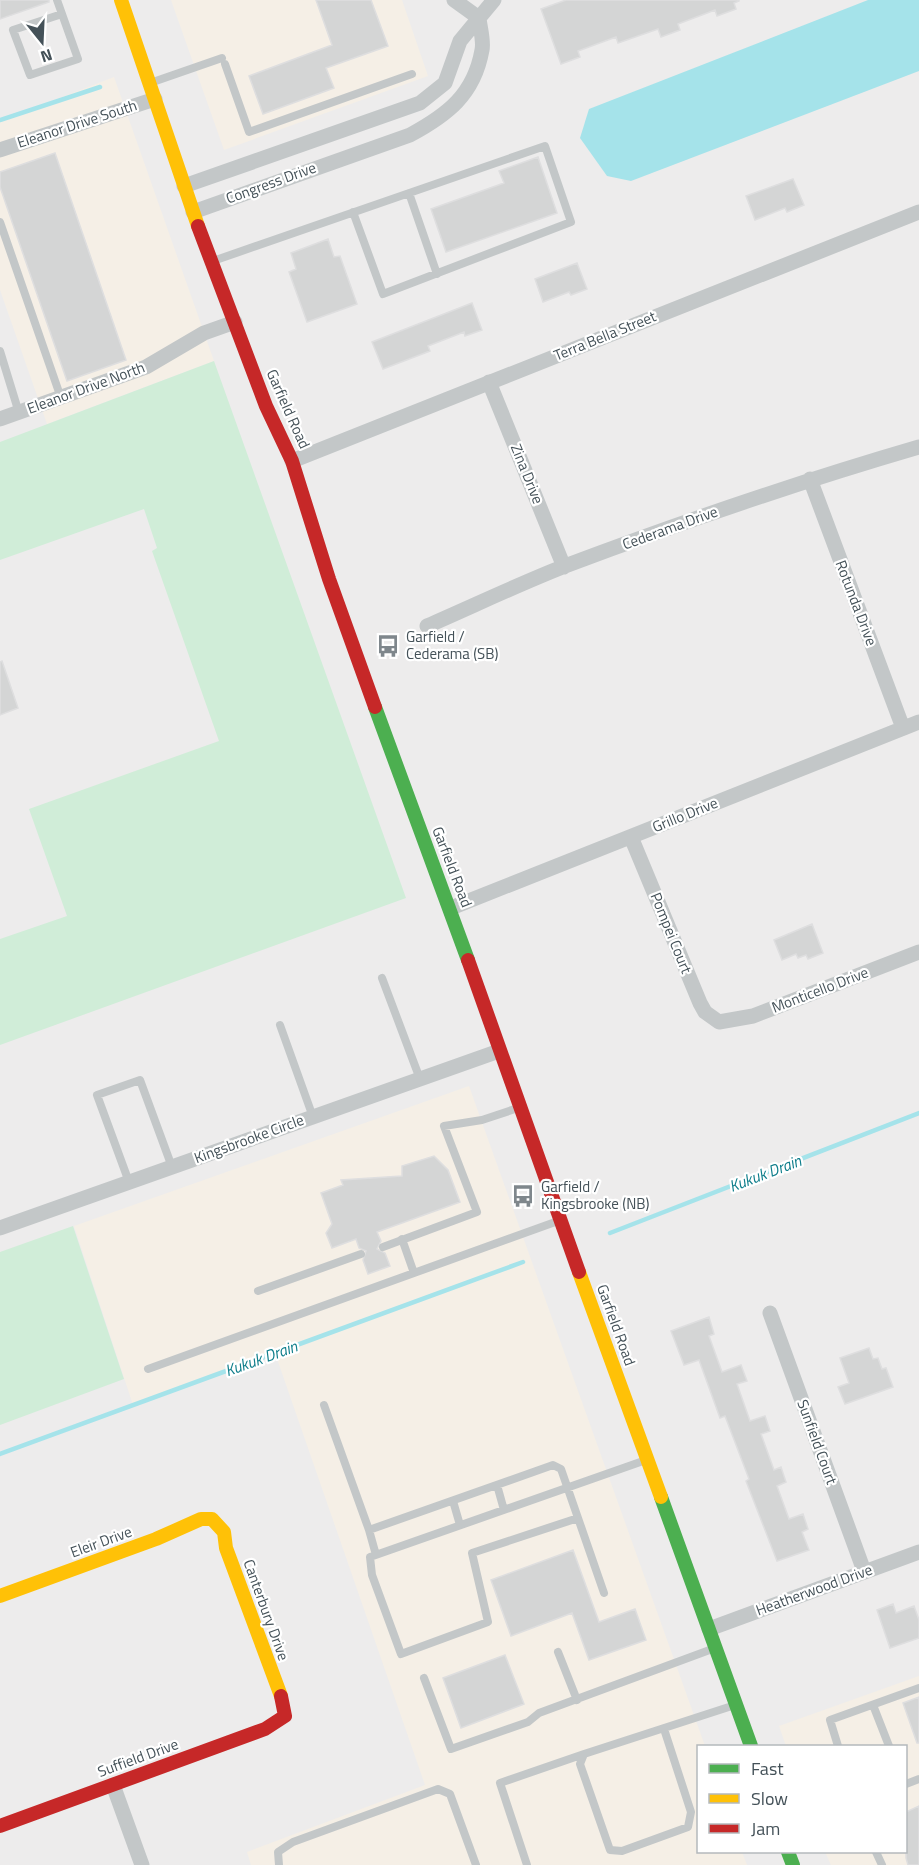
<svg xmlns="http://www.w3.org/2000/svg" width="919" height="1865" font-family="'Titillium Web',sans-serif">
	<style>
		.commercial { fill: #f5efe6 }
		.green { fill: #d0edd8 }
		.water { fill: #a5e3ea }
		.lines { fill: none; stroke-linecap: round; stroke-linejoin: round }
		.stream { stroke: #a5e3ea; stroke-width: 4.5 }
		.building { fill: #d4d5d5; stroke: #dededf; stroke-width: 1.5 }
		.lane { stroke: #c3c7c8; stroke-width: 8 }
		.street { stroke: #c3c7c8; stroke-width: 15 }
		.fast { stroke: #4caf50; stroke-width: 14 }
		.slow { stroke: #ffc107; stroke-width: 14 }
		.jam { stroke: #c62828; stroke-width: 14 }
		.labels { text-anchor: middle; stroke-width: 4.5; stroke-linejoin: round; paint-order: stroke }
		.street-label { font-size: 15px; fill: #445158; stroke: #fff }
		.poi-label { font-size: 15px; fill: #445158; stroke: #fff; text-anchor: start }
		.water-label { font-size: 16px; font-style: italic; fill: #0f7e8b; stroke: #fff }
	</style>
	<rect width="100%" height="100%" fill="#edecec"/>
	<!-- commercial -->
	<path class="commercial" d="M171,0H402L428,76L224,150Z
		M114,77L214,361L47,424L0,290V121Z
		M469,1086L705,1746H698V1852H742L747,1865H251L247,1852L425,1785L275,1353L133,1405L74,1226Z
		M919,1676V1865H831L825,1852H906V1746H786L779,1726Z"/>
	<!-- green -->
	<path class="green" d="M214,361L406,898L0,1045V939L67,916L29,809L219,741L152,551L157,548L144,509L0,560V442Z
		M73,1226L124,1379L0,1425V1252Z"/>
	<!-- water -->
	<path class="water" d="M868,0H919V71L631,181L607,176L580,138L589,109Z"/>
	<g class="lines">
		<!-- stream -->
		<path class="stream" d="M0,120L100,87
			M610,1233L919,1113
			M0,1454L523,1262"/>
	</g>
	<!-- building -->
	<path class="building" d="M0,0H49V2L0,19Z
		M316,0H371L388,46L326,68L334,88L263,114L249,76L332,45Z
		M566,0H739V1L734,3L736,9L717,16L715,10L678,24L680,30L661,37L658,29L618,43L616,37L578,51L580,57L561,64L541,9Z
		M55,153L126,360L67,381L0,187V172Z
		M538,157L557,213L446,252L431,209L504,183L499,171Z
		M793,179L804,205L787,212L785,208L755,220L746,196Z
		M328,239L334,257L340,256L357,304L307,322L289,272L296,269L291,253Z
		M577,263L587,289L571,295L569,292L543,302L535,279Z
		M472,303L482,330L465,336L464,332L428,346L430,351L383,369L372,342Z
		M2,661L18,708L0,715V662Z
		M812,924L823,953L808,959L806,955L798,958L796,954L782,960L774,940Z
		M434,1156L448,1170L460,1202L377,1232L381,1241L377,1249L385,1253L390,1266L368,1274L363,1260L366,1251L359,1248L356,1239L332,1248L326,1233L332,1224L321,1193L343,1185L341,1180L402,1176V1166Z
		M709,1317L714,1334L709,1336L722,1372L741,1365L747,1381L737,1384L750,1421L765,1416L770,1431L761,1434L774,1470L781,1467L786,1482L777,1486L789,1519L803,1514L808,1529L802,1532L809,1550L777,1561L746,1481L749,1479L725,1416L720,1418L699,1360L684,1365L671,1331Z
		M869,1348L873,1359L878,1358L882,1369L886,1368L893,1387L845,1404L838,1387L849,1383L840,1358Z
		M573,1550L599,1622L635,1609L646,1640L589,1660L572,1613L511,1636L491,1580Z
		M893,1604L896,1613L914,1606L919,1620V1638L890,1648L877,1610Z
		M505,1655L524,1704L461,1728L443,1678Z
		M919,1697V1743H917L903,1703Z
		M919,1806V1865H908L906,1858V1812Z"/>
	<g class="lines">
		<!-- lane -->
		<path class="lane" d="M57,0L78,59L30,75L13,30L62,14
			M225,64L249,132L412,74
			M150,83L222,58
			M409,193L437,274
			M0,222L61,398
			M213,261L545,146L571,222L383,294L353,212
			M0,351L19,413
			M382,978L420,1079
			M280,1025L313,1117
			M129,1182L97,1095L140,1080L172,1167
			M402,1239L414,1273
			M383,1247L477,1212L444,1126L482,1120L518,1108
			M258,1291L361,1254
			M148,1369L558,1221
			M324,1405L369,1530L553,1465L561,1469L578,1518
			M497,1485L504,1510
			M453,1501L460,1525
			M369,1530L376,1555
			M604,1593L578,1518L472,1553L488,1622L401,1654L372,1575L370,1557L646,1460
			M558,1652L577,1700
			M424,1678L451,1749L528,1722L539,1713L715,1648
			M873,1705L889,1746
			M664,1729L691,1812L688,1827L622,1851L610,1850L580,1764L584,1754L735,1705
			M838,1746L830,1720L919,1688
			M906,1784L919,1779
			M876,1852L882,1865
			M279,1865L278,1852L293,1842L438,1789L450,1794L476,1865
			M527,1865L500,1783L584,1754"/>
		<!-- street -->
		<path class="street" d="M454,0L479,18L494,0
			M0,150L155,99
			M184,186L420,103L445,83L460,41L479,18C480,28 484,41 482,50C474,95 447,115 410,135L193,212
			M489,382L564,567
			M0,419L146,367L204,333L235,322
			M292,461L919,212
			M810,479L903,728
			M427,626C473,606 519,584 565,566C682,522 799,482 919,447
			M631,837L700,1003L705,1012L719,1022L753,1016L919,952
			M451,908L919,722
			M0,1228L499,1051
			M770,1313L864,1571
			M709,1629L919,1552
			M113,1785L142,1865"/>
		<!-- fast -->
		<path class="fast" d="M375,707L468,960
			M661,1497L751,1746
			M788,1852L793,1865"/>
		<!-- slow -->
		<path class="slow" d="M121,0L198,226
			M579,1272L661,1497
			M0,1596L156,1539L201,1519H212L224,1532L226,1548L281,1696"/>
		<!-- jam -->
		<path class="jam" d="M198,226L266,406L292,461L329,579L375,707
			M468,960L579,1272
			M0,1826L265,1729L285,1716L281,1696"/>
	</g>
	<!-- icons -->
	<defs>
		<g id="bus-bare" transform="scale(1.8)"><path d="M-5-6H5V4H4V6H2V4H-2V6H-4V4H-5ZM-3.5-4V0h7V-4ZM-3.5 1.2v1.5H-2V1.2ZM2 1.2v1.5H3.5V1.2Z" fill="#7f878c" stroke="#fff" stroke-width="2.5" paint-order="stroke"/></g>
	</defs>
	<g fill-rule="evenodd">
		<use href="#bus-bare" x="388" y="646"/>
		<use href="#bus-bare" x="523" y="1196"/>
	</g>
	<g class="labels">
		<!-- street labels -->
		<g class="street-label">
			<text transform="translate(77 124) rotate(-18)" y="5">Eleanor Drive South</text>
			<text transform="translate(271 183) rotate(-20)" y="5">Congress Drive</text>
			<text transform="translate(605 336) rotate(-22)" y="5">Terra Bella Street</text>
			<text transform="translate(86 388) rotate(-20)" y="5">Eleanor Drive North</text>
			<text transform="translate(288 409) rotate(66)" y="5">Garfield Road</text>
			<text transform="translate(527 474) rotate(68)" y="5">Zina Drive</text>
			<text transform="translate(670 528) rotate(-20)" y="5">Cederama Drive</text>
			<text transform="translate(856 603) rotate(69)" y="5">Rotunda Drive</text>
			<text transform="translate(685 815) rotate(-22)" y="5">Grillo Drive</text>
			<text transform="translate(452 867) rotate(69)" y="5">Garfield Road</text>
			<text transform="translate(671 933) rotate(68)" y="5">Pompei Court</text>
			<text transform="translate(820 990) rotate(-21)" y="5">Monticello Drive</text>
			<text transform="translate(249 1139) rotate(-20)" y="5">Kingsbrooke Circle</text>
			<text transform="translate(616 1325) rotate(70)" y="5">Garfield Road</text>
			<text transform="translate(817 1442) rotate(70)" y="5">Sunfield Court</text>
			<text transform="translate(101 1542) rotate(-20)" y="5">Eleir Drive</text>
			<text transform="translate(814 1590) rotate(-20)" y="5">Heatherwood Drive</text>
			<text transform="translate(266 1610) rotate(70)" y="5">Canterbury Drive</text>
			<text transform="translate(138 1758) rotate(-20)" y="5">Suffield Drive</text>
		</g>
		<!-- poi labels -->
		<g class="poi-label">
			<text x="406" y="642">Garfield /<tspan x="406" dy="17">Cederama (SB)</tspan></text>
			<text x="541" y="1192">Garfield /<tspan x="541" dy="17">Kingsbrooke (NB)</tspan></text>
		</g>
		<!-- water labels -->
		<g class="water-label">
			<text transform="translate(765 1173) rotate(-21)" y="6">Kukuk Drain</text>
			<text transform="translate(261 1358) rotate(-20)" y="6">Kukuk Drain</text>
		</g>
	</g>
	<!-- legend -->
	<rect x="697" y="1745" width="210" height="108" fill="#ffffff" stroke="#b4b9bc" stroke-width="1.5"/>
	<rect x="709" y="1764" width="30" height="9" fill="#4caf50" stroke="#b4b9bc" stroke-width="1.5"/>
	<text x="751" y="1775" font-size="18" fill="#445158">Fast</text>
	<rect x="709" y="1794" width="30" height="9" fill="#ffc107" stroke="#b4b9bc" stroke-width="1.5"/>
	<text x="751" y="1805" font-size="18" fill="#445158">Slow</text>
	<rect x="709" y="1824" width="30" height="9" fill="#c62828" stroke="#b4b9bc" stroke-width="1.5"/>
	<text x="751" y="1835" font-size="18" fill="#445158">Jam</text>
	<!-- north arrow -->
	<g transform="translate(42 42) rotate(162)" stroke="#ffffff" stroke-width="4.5" paint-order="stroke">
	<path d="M0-4.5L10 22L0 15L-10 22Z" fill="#445158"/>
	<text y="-9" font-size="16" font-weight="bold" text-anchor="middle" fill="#445158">N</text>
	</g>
</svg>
